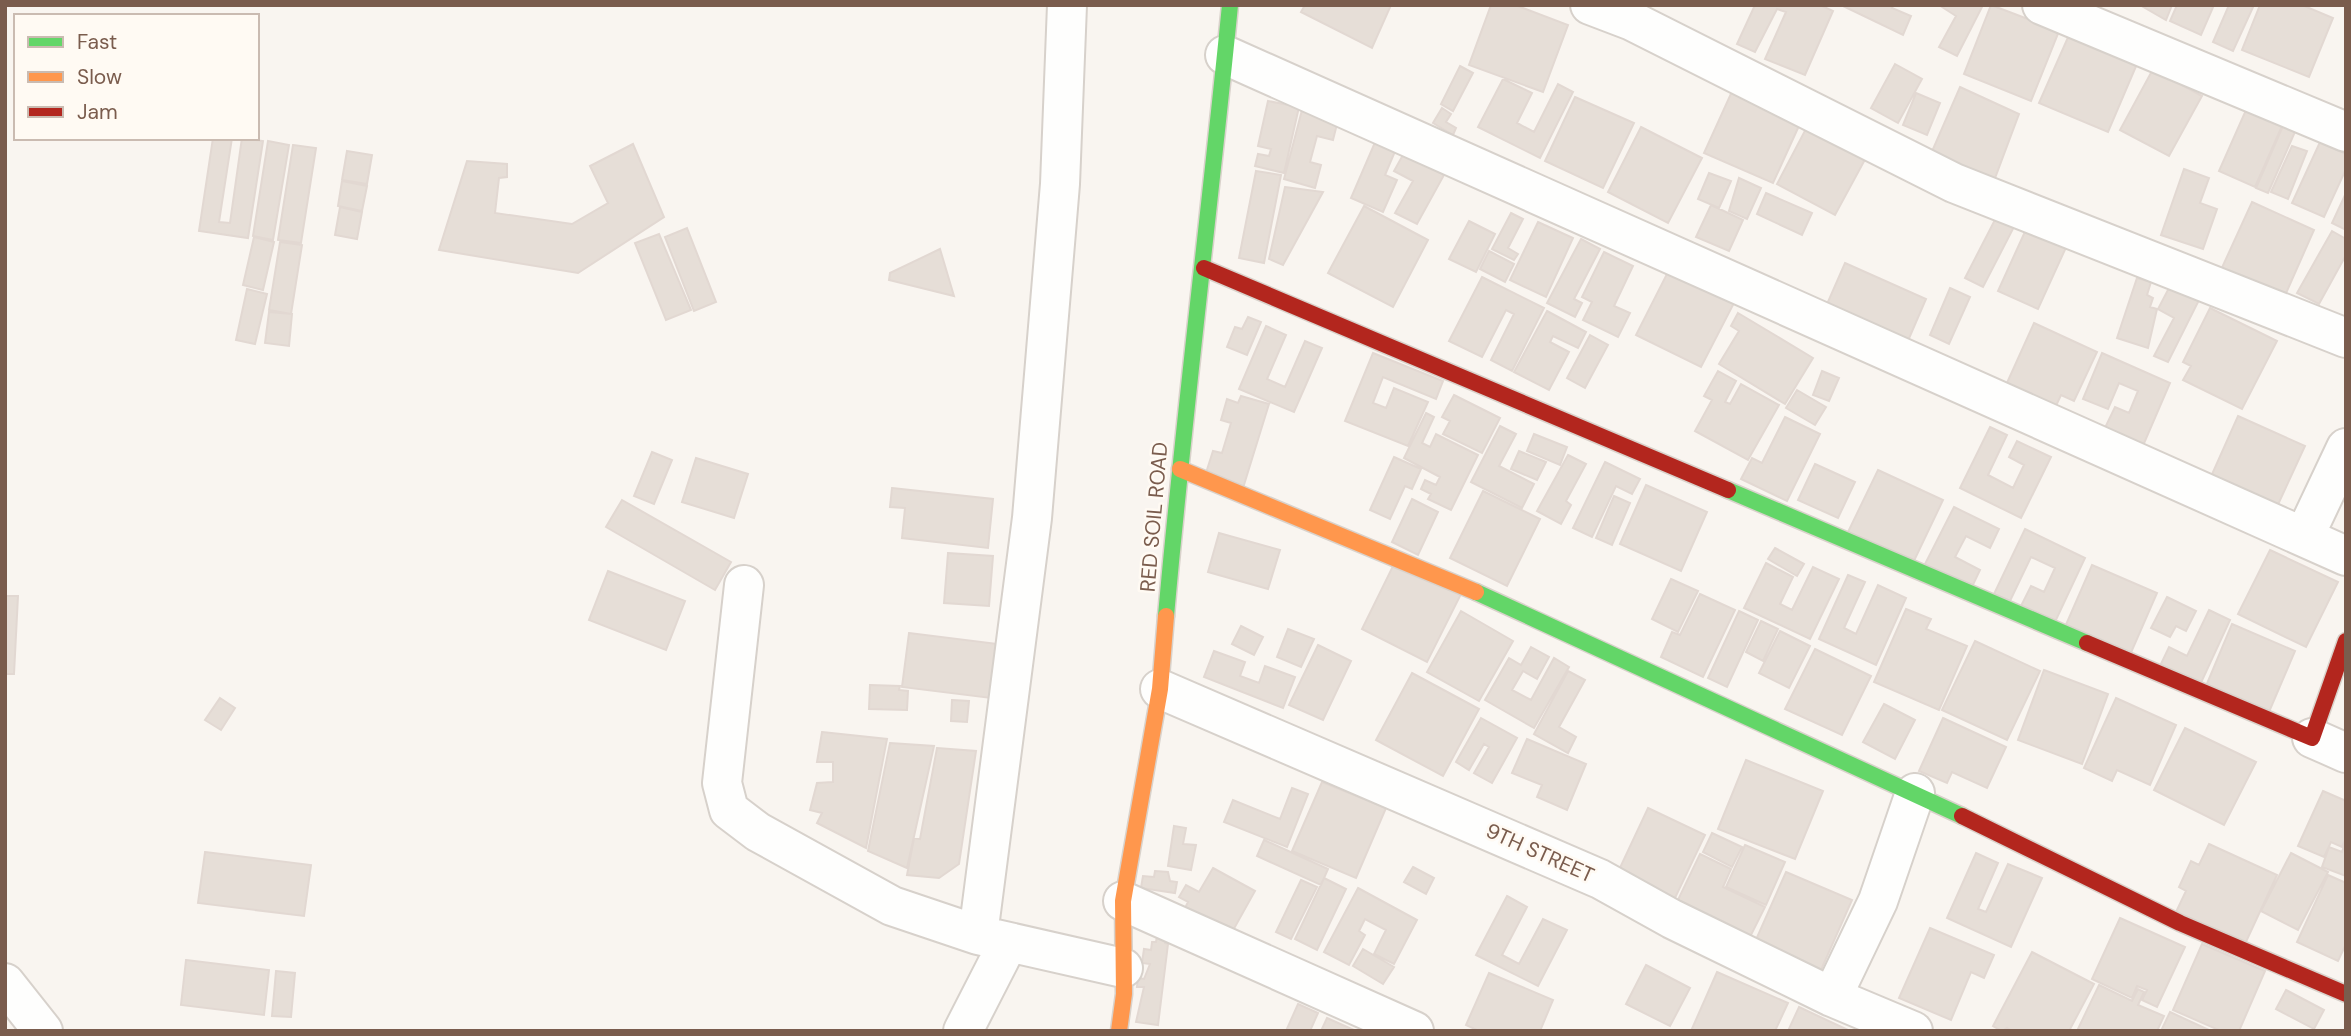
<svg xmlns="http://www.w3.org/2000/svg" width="2351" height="1036" font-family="'DM Sans',sans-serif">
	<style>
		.building { fill: #e6ded7; stroke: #e2d8d2; stroke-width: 2 }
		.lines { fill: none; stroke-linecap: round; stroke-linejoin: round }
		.street-casing { stroke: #d7d1cb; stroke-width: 42 }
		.fast-casing { stroke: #d9d2cb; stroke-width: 19 }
		.slow-casing { stroke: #d9d2cb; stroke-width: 19 }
		.jam-casing { stroke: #d9d2cb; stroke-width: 19 }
		.street { stroke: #fefefd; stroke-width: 38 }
		.fast { stroke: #63d668; stroke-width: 16 }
		.slow { stroke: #ff974d; stroke-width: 16 }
		.jam { stroke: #b3261e; stroke-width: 16 }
		.labels { text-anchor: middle; stroke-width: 5; stroke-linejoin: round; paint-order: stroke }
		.street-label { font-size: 21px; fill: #7a5c4d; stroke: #fffaf3 }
	</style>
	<rect width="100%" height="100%" fill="#f9f5f0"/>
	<!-- building -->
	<path class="building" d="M1305,5H1391L1372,48L1301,12Z
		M1491,5H1515L1568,25L1543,92L1469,65Z
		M1755,5H1820L1833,11L1805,75L1765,59L1786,12L1777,9L1755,52L1737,44Z
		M1841,5H1893L1892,8L1911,16L1903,35Z
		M1939,5H1983L1957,56L1939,47L1956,16Z
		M1991,5L2059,31L2031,101L1964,74Z
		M2140,5H2172L2166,20Z
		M2177,5H2214L2201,35L2170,21Z
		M2229,5H2254L2233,51L2213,42Z
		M2260,5H2302L2333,18L2309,77L2242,50Z
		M2069,35L2137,64L2108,132L2039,103Z
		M1895,64L1922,79L1898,123L1871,108Z
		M1460,66L1473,73L1453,111L1441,104Z
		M2153,69L2202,96L2169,156L2120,130Z
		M1503,79L1532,93L1517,123L1534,132L1558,84L1573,92L1540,158L1478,127Z
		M1734,87L1803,117L1773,183L1704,153Z
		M1960,87L2019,114L1992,186L1930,156Z
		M1916,93L1940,103L1927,135L1903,125Z
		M1575,97L1634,123L1603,188L1545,161Z
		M1268,101L1299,107L1284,173L1255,166L1258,154L1269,156L1271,149L1258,146Z
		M1442,108L1451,114L1446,122L1456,128L1453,135L1433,123Z
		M1302,110L1338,120L1333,140L1317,136L1310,162L1321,165L1315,188L1284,179Z
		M2246,110L2282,126L2255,187L2219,171Z
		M2286,119L2298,125L2268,193L2256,188Z
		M1809,123L1868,154L1835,215L1777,184Z
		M1641,127L1702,158L1668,223L1608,192Z
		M213,138H232L219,222L230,223L242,138L263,141L248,238L199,231Z
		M1376,140L1396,149L1385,175L1397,180L1383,212L1351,198Z
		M268,141L289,145L273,240L253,236Z
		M2320,142L2346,154V169L2324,217L2292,203Z
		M633,144L664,217L578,273L439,250L467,161L507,164V177L499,178L495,213L572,224L608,203L590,166Z
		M293,145L316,148L301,243L278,240Z
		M2292,146L2307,151L2288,199L2271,192Z
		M347,151L372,155L367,184L342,180Z
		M1404,153L1444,175L1417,224L1395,213L1413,181L1394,171Z
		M2184,169L2209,178L2200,203L2217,209L2203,249L2161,235Z
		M1256,171L1281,175L1264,263L1239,258Z
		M1709,173L1731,181L1719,208L1698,199Z
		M1739,178L1761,188L1747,219L1729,211Z
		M342,181L367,186L362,211L338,206Z
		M1285,187L1323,192L1283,265L1269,259Z
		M1766,193L1812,213L1802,235L1757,214Z
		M2346,193V230L2332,223Z
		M2252,202L2314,230L2283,300L2220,272Z
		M1711,205L1743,220L1729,251L1696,237Z
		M1364,206L1428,240L1393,307L1328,273Z
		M340,207L362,212L357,239L335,235Z
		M2000,210L2018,219L1983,287L1965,278Z
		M1511,213L1523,219L1508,248L1518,254L1514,260L1492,249Z
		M1469,221L1495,234L1476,272L1449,259Z
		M1538,222L1573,238L1546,297L1510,280Z
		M2028,225L2068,243L2038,309L1998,291Z
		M687,228L716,302L694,311L665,237Z
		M2332,231L2346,239V255L2319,304L2297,293Z
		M659,234L691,310L666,320L635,243Z
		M254,237L274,242L263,290L243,285Z
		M1581,239L1600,249L1574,299L1582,303L1575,317L1547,303Z
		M280,242L302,245L291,314L269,310Z
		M940,249L954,296L889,280L890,273Z
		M1489,251L1514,264L1505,282L1480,269Z
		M1604,252L1633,266L1614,306L1630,313L1618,337L1583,320L1592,302L1582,297Z
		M1845,263L1926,299L1904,350L1827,304Z
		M1670,268L1735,301L1701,367L1636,335Z
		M1482,277L1544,308L1512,371L1491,360L1514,314L1506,310L1482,357L1449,341Z
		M2137,278L2151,282L2147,295L2153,298L2150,307L2157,309L2148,348L2117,338Z
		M2170,286L2199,300L2168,362L2154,356L2174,318L2158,309Z
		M1950,288L1970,297L1949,344L1930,335Z
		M247,289L267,294L255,344L236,340Z
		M2210,308L2277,341L2242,409L2183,380L2191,366L2183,362Z
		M1547,311L1586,332L1578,348L1553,336L1550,342L1569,352L1549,390L1514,372Z
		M269,312L292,314L289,346L265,343Z
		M1738,313L1813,358L1785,404L1719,364L1739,331L1731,326Z
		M1248,317L1261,322L1247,355L1227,347L1235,327L1242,329Z
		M2034,323L2097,352L2074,401L2061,395L2055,408L2006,385Z
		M1266,326L1286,335L1267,379L1285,387L1305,341L1322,348L1294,412L1239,389Z
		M1590,335L1608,345L1585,388L1567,378Z
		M1373,353L1443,381L1436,399L1383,377L1373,403L1386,408L1394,388L1428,402L1408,446L1345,421Z
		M2102,353L2170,383L2142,448L2103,432L2115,407L2129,413L2138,391L2119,383L2108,409L2083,399Z
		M1718,371L1736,381L1725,402L1730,404L1741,384L1779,405L1748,460L1695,431L1712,400L1704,396Z
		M1822,371L1839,378L1829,401L1813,395Z
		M1797,390L1826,407L1815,425L1786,408Z
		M1454,395L1500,418L1482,453L1443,434L1450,421L1442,417Z
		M1241,396L1269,404L1243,488L1205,476L1213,451L1222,453L1231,423L1221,420L1227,399L1238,403Z
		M1426,413L1434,417L1422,443L1430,447L1436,434L1478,455L1451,510L1428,499L1431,494L1421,489L1425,480L1436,485L1440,477L1404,458Z
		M2238,416L2305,446L2275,511L2209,481Z
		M1785,417L1820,434L1787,501L1741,479L1752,458L1762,463Z
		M1500,426L1516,434L1499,466L1534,484L1522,508L1471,482Z
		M1990,427L2007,435L1988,475L2013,488L2024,465L2009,457L2017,441L2051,457L2021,518L1960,488Z
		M1534,434L1567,447L1560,465L1527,451Z
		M1519,451L1546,462L1537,480L1511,469Z
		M652,452L672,460L654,504L634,496Z
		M1568,455L1586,464L1566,501L1571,505L1561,524L1537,511Z
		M1394,457L1421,469L1412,489L1405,486L1390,519L1370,510Z
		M696,458L748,474L734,518L682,502Z
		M1605,462L1640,479L1632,494L1616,486L1592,537L1573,528Z
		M1815,464L1855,482L1838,518L1798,500Z
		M1878,470L1943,500L1913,563L1848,532Z
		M1646,485L1707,512L1681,571L1620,544Z
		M892,488L993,499L988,548L902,538L905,508L890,507Z
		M1483,491L1540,519L1507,586L1450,558Z
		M1614,496L1630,503L1612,545L1596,538Z
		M1412,499L1438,512L1418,555L1392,542Z
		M622,500L731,562L715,590L606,527Z
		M1954,507L1999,529L1990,548L1966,536L1955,557L1980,570L1971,589L1924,566Z
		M2025,529L2085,558L2055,622L2021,606L2031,586L2044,592L2055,568L2031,557L2010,601L1994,594Z
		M1219,533L1280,550L1268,589L1208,572Z
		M1775,548L1804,564L1797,576L1768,559Z
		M2270,550L2338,582L2306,647L2238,614Z
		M948,553L993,556L989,606L944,603Z
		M1395,562L1461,594L1427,662L1362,629Z
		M1766,563L1793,577L1780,604L1792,610L1813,567L1839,579L1810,639L1744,608Z
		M2092,565L2157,593L2130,655L2065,627Z
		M608,571L685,601L666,650L589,620Z
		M1848,575L1865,582L1844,628L1856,634L1878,585L1906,598L1876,665L1819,639Z
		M1671,579L1698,591L1678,632L1652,619Z
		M1700,594L1735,610L1703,677L1661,657L1672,632L1680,635Z
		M5,596H18L14,674H5Z
		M2167,597L2196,611L2186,631L2176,626L2170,637L2151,628Z
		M1906,609L1931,619L1926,629L1967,646L1939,710L1874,682Z
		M2209,610L2230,620L2200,685L2160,666L2169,647L2187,656Z
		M1461,611L1513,641L1479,701L1427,672Z
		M1739,611L1758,620L1727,687L1708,678Z
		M1761,621L1778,629L1763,661L1746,652Z
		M2232,624L2295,651L2269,712L2206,686Z
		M1241,626L1263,637L1254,655L1232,644Z
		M1288,629L1314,639L1301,667L1277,657Z
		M1780,631L1810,646L1789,688L1759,673Z
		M909,633L1014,646L1007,700L902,687Z
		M1975,641L2040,671L2007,740L1942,710Z
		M1318,645L1351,661L1323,720L1289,705Z
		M1531,647L1549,657L1537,679L1523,671L1512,690L1531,700L1554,658L1569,667L1534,728L1485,700L1509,658L1521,665Z
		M1815,649L1871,676L1842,735L1785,709Z
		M1214,651L1245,662L1240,676L1259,683L1265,666L1295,677L1283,708L1204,677Z
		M2044,670L2108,694L2082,764L2018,740Z
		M1568,671L1585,680L1559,727L1576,737L1568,753L1534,734Z
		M1412,673L1479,709L1443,776L1376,740Z
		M870,685L900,686L899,690L908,691L907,710L869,709Z
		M220,698L235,708L221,730L205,720Z
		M2116,698L2176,725L2150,785L2117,770L2112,781L2084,768Z
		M952,700L969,701L967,722L951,721Z
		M1884,704L1915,720L1895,759L1863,742Z
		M1481,718L1517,738L1492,783L1474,773L1489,747L1484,744L1469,770L1456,762Z
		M1943,718L2006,747L1987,788L1952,772L1947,783L1919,771Z
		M2185,728L2256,762L2224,825L2154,790Z
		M822,732L887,739L866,848L817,823L822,813L810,810L817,783L833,782V762H817Z
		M1527,739L1586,764L1567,810L1537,797L1542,785L1512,773Z
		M890,743L934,746L907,868L868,851Z
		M937,748L976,751L959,864L939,878L907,875L914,838L920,839Z
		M1746,760L1823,791L1795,859L1718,829Z
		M1322,782L1386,808L1356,878L1292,851Z
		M1292,788L1308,794L1287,847L1224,822L1233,800L1280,819Z
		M2323,791L2346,801V838L2342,847L2331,842L2324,857L2298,846Z
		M1648,808L1705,835L1675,898L1618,872Z
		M1174,826L1186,828L1183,844L1196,845L1191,870L1168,866Z
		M1712,833L1742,847L1732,867L1703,852Z
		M1264,840L1328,869L1321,885L1257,856Z
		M2345,843L2346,876L2322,867L2329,847L2342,852Z
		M2209,844L2277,875L2245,944L2176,912L2186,891L2179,887L2191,861L2199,865Z
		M1745,845L1785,862L1766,905L1726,887Z
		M205,852L311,865L304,916L198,903Z
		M1976,853L1998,863L1978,909L1986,912L2008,864L2042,878L2011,947L1947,918Z
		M2291,853L2328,872L2298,930L2261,911Z
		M1700,854L1731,869L1723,887L1765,907L1749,939L1676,904Z
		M1413,867L1434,878L1426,894L1404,882Z
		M1213,868L1255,891L1226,943L1180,918L1188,902L1179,897L1186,885L1199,892Z
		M1155,871L1168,872L1170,881L1177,882L1175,893L1141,888L1143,876L1154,877Z
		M1786,872L1852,900L1821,970L1755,942Z
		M2328,875L2346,883V944L2338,961L2297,942Z
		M1324,878L1346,889L1317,950L1295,939Z
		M1301,880L1317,887L1291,939L1276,932Z
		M1358,888L1417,920L1394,964L1374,954L1386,930L1365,919L1359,931L1365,935L1349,965L1324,952Z
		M1507,896L1527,907L1502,955L1519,964L1543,919L1567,930L1538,986L1476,955Z
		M2120,918L2185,947L2157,1007L2142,1000L2147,990L2137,986L2132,998L2092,979Z
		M1930,928L1994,955L1984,978L1971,972L1951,1020L1899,998Z
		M1157,936L1165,937V943L1168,944L1158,1025L1136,1022L1144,987H1137L1138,978L1144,979L1150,964L1142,963L1144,949L1151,950L1152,942H1156Z
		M2202,944L2265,971L2239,1031H2221L2173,1010Z
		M1363,949L1394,967L1383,984L1353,966Z
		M2032,952L2094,984L2069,1031H2012L2007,1028L2002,1031L1993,1026Z
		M186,960L269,970L264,1015L181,1005Z
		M1646,965L1690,988L1670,1026L1626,1004Z
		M276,971L295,973L291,1017L272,1016Z
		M1717,972L1788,1003L1775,1031H1691Z
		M1489,973L1553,1000L1540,1031H1479L1466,1025Z
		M2099,985L2132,1001L2138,989L2144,992L2138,1005L2164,1016L2157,1031H2077Z
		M2286,990L2324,1010L2314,1029L2276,1009Z
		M1298,1004L1318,1013L1310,1031H1286Z
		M1799,1007L1850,1031H1788Z
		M2170,1012L2211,1031H2161Z
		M1327,1018L1356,1031H1321Z"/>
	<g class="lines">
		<!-- street casing -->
		<g class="street-casing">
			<path id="street" d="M1590,5L1632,21L1954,183L2346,338
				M2042,5L2346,132
				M1225,55L2346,556
				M2304,537L2346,448
				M744,585L722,783L729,810L758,832L892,906L978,935L1123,968
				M1160,689L1600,879L1672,919L1832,997L1913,1031
				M2312,738L2346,753
				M1123,901L1414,1031
				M978,935L1032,518L1060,184L1067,5
				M5,983L43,1031
				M1832,997L1878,901L1915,793
				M963,1031L1008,943"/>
		</g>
		<!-- fast casing -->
		<g class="fast-casing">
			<path id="fast" d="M1728,490L2087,643
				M1476,592L1962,816
				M1166,616C1184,412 1210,209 1230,5"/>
		</g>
		<!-- slow casing -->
		<g class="slow-casing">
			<path id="slow" d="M1180,469L1476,592
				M1119,1031L1124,994L1123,901L1160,689L1166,616"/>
		</g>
		<!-- jam casing -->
		<g class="jam-casing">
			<path id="jam" d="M1204,268L1728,490
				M2087,643L2312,738L2346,641
				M1962,816L2180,923L2346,994"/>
		</g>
		<!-- street -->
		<use href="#street" class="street"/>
		<!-- fast -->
		<use href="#fast" class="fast"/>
		<!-- slow -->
		<use href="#slow" class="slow"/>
		<!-- jam -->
		<use href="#jam" class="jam"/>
	</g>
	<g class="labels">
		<!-- street labels -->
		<g class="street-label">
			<text transform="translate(1154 517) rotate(-85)" y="7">RED SOIL ROAD</text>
			<text transform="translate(1540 853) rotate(24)" y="7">9TH STREET</text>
		</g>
	</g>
	<!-- border -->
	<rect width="2351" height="1036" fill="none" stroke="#7a5c4d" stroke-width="14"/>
	<!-- legend -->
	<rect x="14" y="14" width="245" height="126" fill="#fffaf3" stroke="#cabbb1" stroke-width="2"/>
	<rect x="28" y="37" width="35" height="10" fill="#63d668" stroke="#cabbb1" stroke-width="2"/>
	<text x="77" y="49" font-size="21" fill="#7a5c4d">Fast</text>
	<rect x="28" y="72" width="35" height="10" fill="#ff974d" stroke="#cabbb1" stroke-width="2"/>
	<text x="77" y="84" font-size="21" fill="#7a5c4d">Slow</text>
	<rect x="28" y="107" width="35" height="10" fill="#b3261e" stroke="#cabbb1" stroke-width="2"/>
	<text x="77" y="119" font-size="21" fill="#7a5c4d">Jam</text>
</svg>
